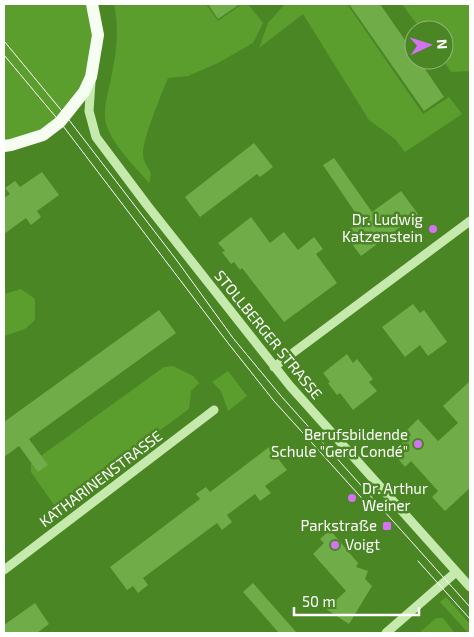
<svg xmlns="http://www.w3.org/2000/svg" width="474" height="637" font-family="'Exo 2',sans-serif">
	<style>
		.green { fill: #5b9e2e }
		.building { fill: #70ac48 }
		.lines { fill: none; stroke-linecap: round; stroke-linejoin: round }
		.minor { stroke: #c6e9ae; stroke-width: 9 }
		.major { stroke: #f5fef1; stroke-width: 12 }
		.tram { stroke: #fff; stroke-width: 1 }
		.poi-dot { fill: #d472f3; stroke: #4a8624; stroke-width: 2 }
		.labels { text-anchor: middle; stroke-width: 5; stroke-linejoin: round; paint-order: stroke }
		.poi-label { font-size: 15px; fill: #fff; stroke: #4a8624; text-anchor: end }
		.street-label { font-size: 15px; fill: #fff; stroke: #4a8624 }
	</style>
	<rect width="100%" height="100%" fill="#4a8624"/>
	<!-- green -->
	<path class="green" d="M4,4H92L98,35L91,77L60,122L4,145Z
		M114,4H206L218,21L242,4H248L263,23L253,43L218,63L188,76L168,78C162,93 142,140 143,154C143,161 148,167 151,173L149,183C134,165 112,145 106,123C102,107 110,88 112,73C117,50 119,27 114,4Z
		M285,4H347L423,114L449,97L462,114L405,152L395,139L369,120L303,14L259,48L268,23Z
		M402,4H470V71L451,72L443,60H444V30H421Z
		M21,289L35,299V320L25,329L4,336V294Z
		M173,366L193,376L199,383L191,391L189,409L57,506L54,505L31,472V463L164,367Z
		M228,371L247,396L228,411L221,391L212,382Z
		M446,597L470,624V633H468L440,602Z
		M436,618H443L455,633H419Z"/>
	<!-- building -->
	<path class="building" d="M208,4H240L218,19Z
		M349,4H380L414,53V60H419L444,97L424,111Z
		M254,143L273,167L260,177L257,174L200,217L185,197Z
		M334,158L372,212L401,191L418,214L361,256L344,233L361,221L323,165Z
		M42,172L59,195L37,211L41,217L31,225L26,218L4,234V198L10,194L5,188L15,181L20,187Z
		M251,217L270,243L284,232L298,250L314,237L323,249L316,254L337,283L284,322L242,268L240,270L234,262L231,264L222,252L225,251L218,243Z
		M413,304L420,313L424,310L447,342L428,356L420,345L405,357L382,327Z
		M159,310L176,333L29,439L48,465L38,472L19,446L4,457V422Z
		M347,354L353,363L357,359L373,379L369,382L377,391L353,410L340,393L337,395L328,383L330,382L323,373Z
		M470,381V488L445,511L432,497L438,491L411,461L405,467L392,452L411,435L407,430L418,419L438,441L458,423L443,406Z
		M269,447L287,470L265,486L271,493L260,501L255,494L227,515L232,522L222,530L217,523L143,578L148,585L138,593L133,586L127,590L110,567L200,499L196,494L206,487L210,492Z
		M330,530L358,563L356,567L368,571L365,579L372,586L349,624L326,609L346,591L313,554L324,543L320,539Z
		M253,583L297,633H279L243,592Z
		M35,603L49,624L37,633H4V625Z"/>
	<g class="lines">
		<!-- minor -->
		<path class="minor" d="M91,82L89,111L96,137L147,205L290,386L470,587
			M274,367L470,221
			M4,570L214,410
			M386,633L456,572"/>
		<!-- major -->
		<path class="major" d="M4,146L11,145L43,135L60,122L84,92L91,77L98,35L92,4"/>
		<!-- tram -->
		<path class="tram" d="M4,41L66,116L178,262L233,338L281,396L470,607
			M4,55L60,122L228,343L274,401L368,505
			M418,561L470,619"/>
	</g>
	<!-- markers -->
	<g class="poi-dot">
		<circle cx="433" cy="229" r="5"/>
		<circle cx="418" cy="444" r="5"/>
		<circle cx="352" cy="498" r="5"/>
		<rect x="382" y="521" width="10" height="10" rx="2.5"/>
		<circle cx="335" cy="545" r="5"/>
	</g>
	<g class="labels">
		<!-- poi labels -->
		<g class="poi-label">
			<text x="423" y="225">Dr. Ludwig<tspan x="423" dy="17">Katzenstein</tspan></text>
			<text x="408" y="440">Berufsbildende<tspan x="408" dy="17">Schule "Gerd Condé"</tspan></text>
			<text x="362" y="494" text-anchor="start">Dr. Arthur<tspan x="362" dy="17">Weiner</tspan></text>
			<text x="377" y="531">Parkstraße</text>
			<text x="345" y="550" text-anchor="start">Voigt</text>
		</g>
		<!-- street labels -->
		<g class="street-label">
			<text transform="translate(268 335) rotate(51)" y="5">STOLLBERGER STRASSE</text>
			<text transform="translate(101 479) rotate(-37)" y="5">KATHARINENSTRASSE</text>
		</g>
	</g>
	<!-- border -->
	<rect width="474" height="637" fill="none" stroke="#ffffff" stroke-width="10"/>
	<!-- north arrow -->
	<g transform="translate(429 45) rotate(86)"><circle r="24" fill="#4a8624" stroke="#92b67c"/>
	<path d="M0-4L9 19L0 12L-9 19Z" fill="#d472f3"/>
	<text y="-8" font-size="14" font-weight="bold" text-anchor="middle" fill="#ffffff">N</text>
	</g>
	<!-- scale -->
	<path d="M294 607v8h125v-8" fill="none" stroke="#ffffff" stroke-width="2.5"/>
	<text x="302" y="607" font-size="15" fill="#ffffff" stroke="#4a8624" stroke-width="4" paint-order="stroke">50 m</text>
</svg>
